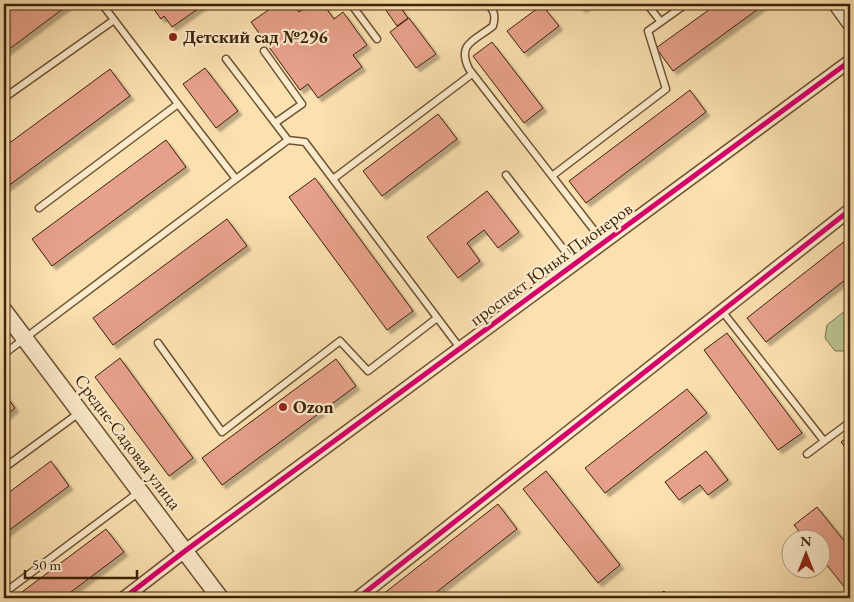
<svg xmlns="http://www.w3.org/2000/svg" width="854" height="602" font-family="'EB Garamond',serif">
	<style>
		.green { fill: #b9c390; stroke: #7a734c }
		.building { fill: #e7a18b; stroke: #3c2307; filter: url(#shadow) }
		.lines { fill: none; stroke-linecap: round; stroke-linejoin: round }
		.service-casing { stroke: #6c5231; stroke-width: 9 }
		.minor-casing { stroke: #6c5231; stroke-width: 15 }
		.tertiary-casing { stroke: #6c5231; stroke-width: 19 }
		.service { stroke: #fcebcc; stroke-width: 6 }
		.minor { stroke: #fcebcc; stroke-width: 12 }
		.tertiary { stroke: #fcebcc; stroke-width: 16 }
		.cycleway-casing { stroke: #fcebcc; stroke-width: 8 }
		.cycleway { stroke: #d6006c; stroke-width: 5 }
		.poi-dot { fill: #8f2418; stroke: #fcebcc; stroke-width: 2 }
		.labels { text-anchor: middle; stroke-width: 4.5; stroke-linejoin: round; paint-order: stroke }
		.poi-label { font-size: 18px; font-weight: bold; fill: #3c2307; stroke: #fcebcc; text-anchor: start }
		.street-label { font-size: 18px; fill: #3c2307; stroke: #fcebcc }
	</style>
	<defs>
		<filter id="shadow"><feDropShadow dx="4" dy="4" stdDeviation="1" flood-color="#0004"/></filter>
	</defs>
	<rect width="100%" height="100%" fill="#fbe0b0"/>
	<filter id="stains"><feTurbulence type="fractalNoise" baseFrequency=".004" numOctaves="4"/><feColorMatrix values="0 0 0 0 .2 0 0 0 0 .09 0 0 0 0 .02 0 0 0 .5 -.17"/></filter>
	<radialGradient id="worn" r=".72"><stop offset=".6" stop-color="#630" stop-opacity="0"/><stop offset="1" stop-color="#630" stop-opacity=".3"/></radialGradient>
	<!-- green -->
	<path class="green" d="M850,307V349L847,351H835L825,338L827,325Z"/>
	<!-- building -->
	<path class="building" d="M14,4H67L68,5L4,53V11Z
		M150,4H205L172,27L164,16L161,19Z
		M277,4H292L299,12L311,4H323L334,19L343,12L367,45L353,55L362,67L318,98L308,84L300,90L251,22Z
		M385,4H398L408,18L397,26L383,6Z
		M577,4H589L582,9Z
		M717,4H765L673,71L656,48Z
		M542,5L559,26L524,53L507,31Z
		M409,18L436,54L416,68L390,32Z
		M492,42L543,108L524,123L473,56Z
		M205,68L238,111L216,128L183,84Z
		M110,69L130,96L4,189V147Z
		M690,90L706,112L586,203L569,181Z
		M438,114L457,139L382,196L363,171Z
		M166,140L186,167L52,266L32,239Z
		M315,178L413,311L387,330L289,197Z
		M487,191L519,232L498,248L484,230L467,243L480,261L458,278L427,237Z
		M227,219L247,246L113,345L93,318Z
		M850,237V276L766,342L747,318Z
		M727,333L802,433L778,450L704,350Z
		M120,358L193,458L169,476L95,377Z
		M336,359L356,386L222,485L202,458Z
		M687,389L707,413L605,493L585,468Z
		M4,393L15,408L4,417Z
		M850,435V454L841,442Z
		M706,451L728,480L708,495L700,485L679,500L665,482Z
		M51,461L69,486L4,534V496Z
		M546,471L620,565L598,583L523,489Z
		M498,504L517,529L429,598H378Z
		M817,507L850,548V586L846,589L822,559V540H806L794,525Z
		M106,529L124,552L63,598H14Z
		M664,591L669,598H655Z"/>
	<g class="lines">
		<!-- service casing -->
		<g class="service-casing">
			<path id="service" d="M102,4L178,104
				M351,4L377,39
				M488,4C494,11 496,16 493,26C476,40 456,43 469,69L604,243
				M647,4L661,22
				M264,51L302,104L275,123
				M226,59L288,140
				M4,98L114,20
				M506,175L575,264
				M552,176L666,89L648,31L686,4
				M236,179L288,140L305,142L460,348
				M333,179L472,74
				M722,311L824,441
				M158,343L222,432L340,341L368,371L437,318
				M4,354L236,179L178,104L39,208
				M807,454L850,422
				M4,468L79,413
				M4,593L139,492"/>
		</g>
		<!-- minor casing -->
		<g class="minor-casing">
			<path id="minor" d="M124,598L185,551L850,61
				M358,598L850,210"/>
		</g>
		<!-- tertiary casing -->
		<g class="tertiary-casing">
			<path id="tertiary" d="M837,4L850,22
				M4,311L220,598"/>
		</g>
		<!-- service -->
		<use href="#service" class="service"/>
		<!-- minor -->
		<use href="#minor" class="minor"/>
		<!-- tertiary -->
		<use href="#tertiary" class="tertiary"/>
		<!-- cycleway casing -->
		<g class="cycleway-casing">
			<path id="cycleway" d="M124,598L185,551L850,61
				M358,598L850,210"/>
		</g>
		<!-- cycleway -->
		<use href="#cycleway" class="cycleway"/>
	</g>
	<!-- markers -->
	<g class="poi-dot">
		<circle cx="173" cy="37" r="5"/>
		<circle cx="283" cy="407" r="5"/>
	</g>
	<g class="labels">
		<!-- poi labels -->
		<g class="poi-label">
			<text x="183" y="43">Детский сад №296</text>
			<text x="293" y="413">Ozon</text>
		</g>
		<!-- street labels -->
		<g class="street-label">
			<text transform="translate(551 264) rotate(-36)" y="6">проспект Юных Пионеров</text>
			<text transform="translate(128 442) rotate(53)" y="6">Средне-Садовая улица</text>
		</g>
	</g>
	<!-- margin -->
	<rect width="854" height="602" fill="none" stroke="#fbe0b0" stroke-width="20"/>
	<rect x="5" y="5" width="844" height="592" fill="none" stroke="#3c2307" stroke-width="2.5"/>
	<rect x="10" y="10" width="834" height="582" fill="none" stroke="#3c2307"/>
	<!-- north arrow -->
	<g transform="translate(806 554)"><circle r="24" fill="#fcebcc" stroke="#af9b7d"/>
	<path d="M0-4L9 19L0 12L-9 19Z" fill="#8f2418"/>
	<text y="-8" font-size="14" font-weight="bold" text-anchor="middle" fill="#3c2307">N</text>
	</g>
	<!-- scale -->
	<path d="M25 570v8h112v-8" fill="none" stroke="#3c2307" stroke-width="2.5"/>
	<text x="32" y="570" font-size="15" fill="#3c2307" stroke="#fcebcc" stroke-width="4" paint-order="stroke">50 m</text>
	<rect width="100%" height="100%" filter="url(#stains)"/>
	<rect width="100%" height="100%" fill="url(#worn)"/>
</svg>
